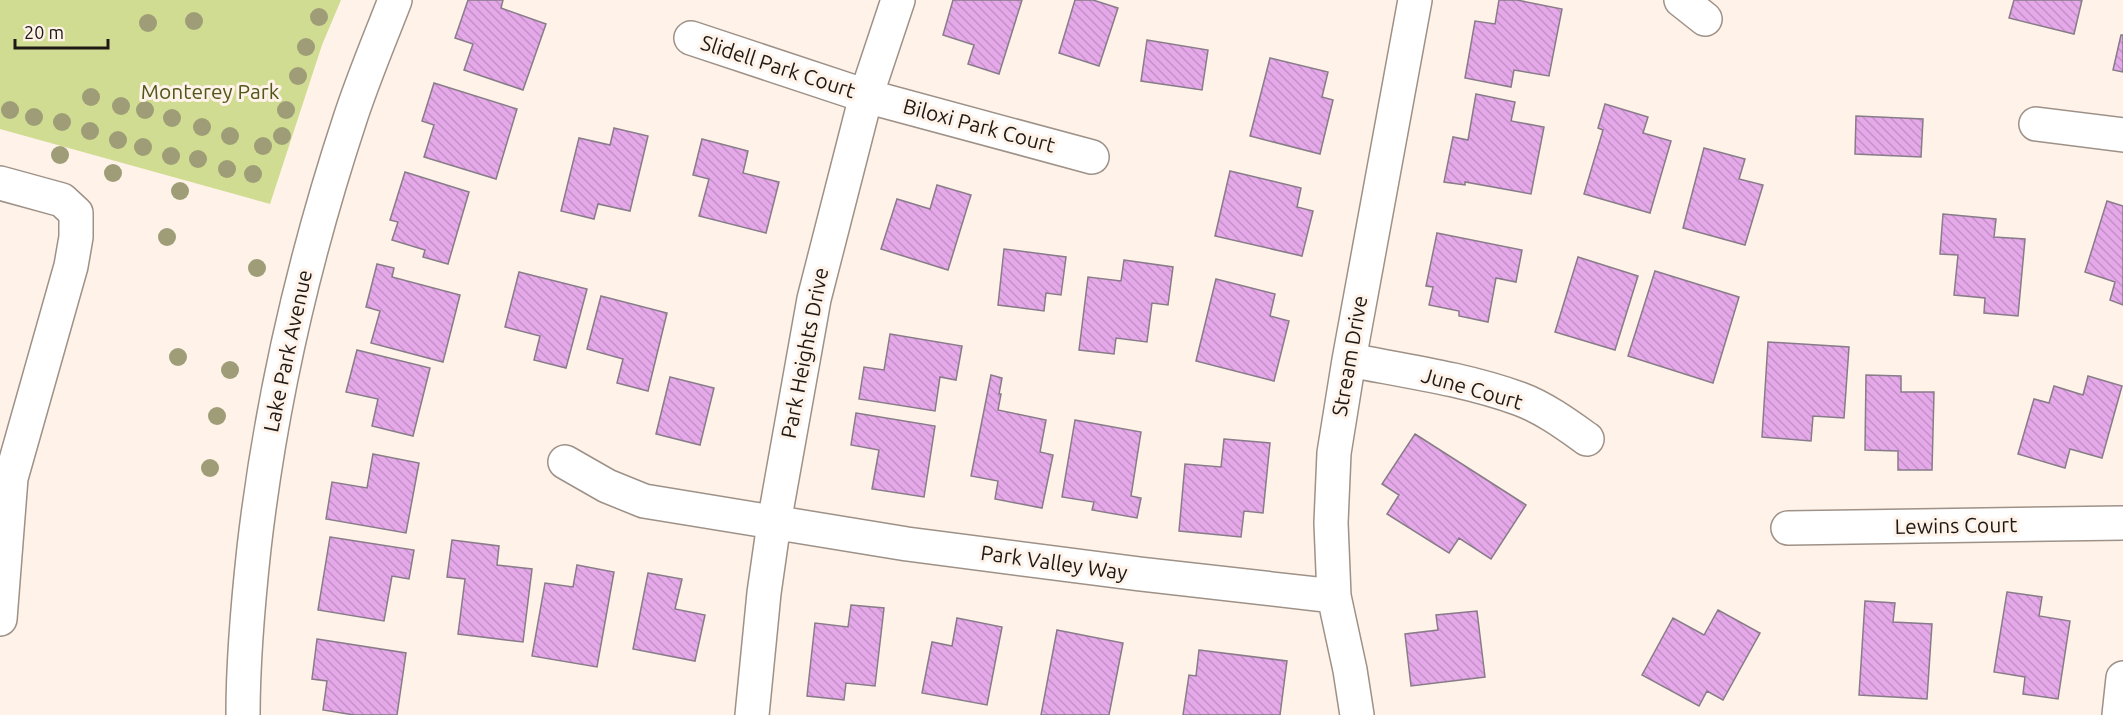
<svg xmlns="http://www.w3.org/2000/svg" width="2123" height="715" font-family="Ubuntu,sans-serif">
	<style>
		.green { fill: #d0dc92 }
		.building { fill: url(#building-back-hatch); stroke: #877c88; stroke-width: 1.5 }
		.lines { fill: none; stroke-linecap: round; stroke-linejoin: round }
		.minor-casing { stroke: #9e9187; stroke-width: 36 }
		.minor { stroke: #fff; stroke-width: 33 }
		.tree { fill: #9e9d77 }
		.labels { text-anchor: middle; stroke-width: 6; stroke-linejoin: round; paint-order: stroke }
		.street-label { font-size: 21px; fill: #1e1915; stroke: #fef2e9 }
		.park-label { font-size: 21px; fill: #4f5719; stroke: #fef2e9 }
	</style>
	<defs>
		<pattern id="building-back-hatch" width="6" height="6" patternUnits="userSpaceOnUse" patternTransform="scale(1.5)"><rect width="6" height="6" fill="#e5a8e9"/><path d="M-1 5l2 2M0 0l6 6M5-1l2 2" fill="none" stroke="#c490c7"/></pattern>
	</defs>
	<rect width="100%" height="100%" fill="#fef2e9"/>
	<!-- green -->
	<path class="green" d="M0,0H341L322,45L270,204L0,129Z"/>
	<!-- building -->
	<path class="building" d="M468,0H503L501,8L546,24L523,90L464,70L473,44L455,38Z
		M953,0H1022L999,74L968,64L974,45L943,35Z
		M1075,0H1093L1118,8L1099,66L1059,53Z
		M1499,0H1517L1562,9L1549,76L1514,70L1511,87L1465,78L1475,21L1495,24Z
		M2014,0H2082L2074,34L2009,18Z
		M2121,35H2123V72L2113,70Z
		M1147,40L1208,50L1202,90L1141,81Z
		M1270,58L1328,72L1322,97L1333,100L1320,154L1250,136Z
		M434,83L517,109L496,179L424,157L434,125L422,121Z
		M1476,94L1515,102L1511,121L1544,127L1531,194L1465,182V185L1444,182L1453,137L1468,140Z
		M1605,104L1648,117L1643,133L1671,141L1650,213L1584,194L1603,130L1598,128Z
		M1856,116L1923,119L1921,157L1855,154Z
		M614,128L648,136L630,211L598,204L594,219L561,211L579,138L610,145Z
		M702,139L748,151L743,173L779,182L766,233L699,216L709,179L693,175Z
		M1704,148L1745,159L1739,179L1763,185L1745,245L1683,228Z
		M1230,171L1301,188L1297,207L1313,211L1302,256L1215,236Z
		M405,172L469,192L448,264L423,257L425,250L392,240L398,222L390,220Z
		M937,185L971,195L948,270L881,249L897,199L930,209Z
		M2107,201L2123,206V305L2110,300L2115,282L2085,272Z
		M1943,214L1996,219L1994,237L2025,239L2018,316L1984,313L1985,298L1954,295L1958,255L1940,254Z
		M1437,233L1522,250L1516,282L1496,278L1488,322L1459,316V311L1429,305L1433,287L1426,286Z
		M1004,249L1066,257L1061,295L1046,293L1044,311L998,305Z
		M1578,257L1638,276L1615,350L1555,332Z
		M1124,260L1173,267L1168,305L1152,303L1147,342L1116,338L1114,354L1079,350L1088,277L1121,281Z
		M377,264L394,268L392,277L460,295L443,362L371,343L380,311L366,307Z
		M1655,271L1739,297L1713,383L1628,356Z
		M519,272L587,289L566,368L534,360L540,336L505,327Z
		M1216,279L1275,294L1270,316L1289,321L1274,381L1196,361Z
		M601,296L667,313L648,391L617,383L623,359L587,349Z
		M890,334L962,346L956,380L940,377L935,411L859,399L864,367L884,370Z
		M1768,342L1849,347L1844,418L1813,416L1811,441L1762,437Z
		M357,350L430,368L413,436L372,426L378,399L346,392Z
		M991,375L1002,378L999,394H1001L998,410L1046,420L1040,452L1053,455L1042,508L995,499L998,481L971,476Z
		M1866,375L1901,376V392H1934L1932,470H1898V451L1865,450Z
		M2088,376L2122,386L2102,458L2070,449L2065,468L2018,454L2034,399L2049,403L2054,386L2083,395Z
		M670,377L714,388L700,445L656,434Z
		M856,413L935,426L924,497L872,489L879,450L851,445Z
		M1075,420L1141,432L1131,496L1141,498L1137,518L1092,510L1094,502L1062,497Z
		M1415,434L1526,505L1491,559L1459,538L1449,553L1387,514L1399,495L1382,484Z
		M1224,439L1270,443L1263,513L1244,511L1241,537L1179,531L1185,464L1221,467Z
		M373,454L419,463L406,533L326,519L332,482L367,488Z
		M330,537L414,550L409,579L392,576L384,621L318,610Z
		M452,540L499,546L497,565L532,569L523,642L458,634L465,579L447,577Z
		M577,565L614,572L597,667L532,656L545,583L573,587Z
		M648,573L682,579L675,609L705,615L695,661L633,649Z
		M2007,592L2042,597L2039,616L2070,621L2058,699L2023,694L2025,677L1994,672Z
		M1865,601L1895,603L1893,622L1932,624L1927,699L1859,695Z
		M851,605L884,608L875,686L846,683L844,700L807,696L815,623L848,627Z
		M1718,610L1760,633L1723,700L1707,691L1699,706L1642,675L1673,618L1704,635Z
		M1477,611L1485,677L1411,686L1405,634L1438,630L1436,615Z
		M957,618L1002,627L987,705L922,693L932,642L952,646Z
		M1057,630L1123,643L1109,715H1041Z
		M317,639L406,653L397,715H354L323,710L327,681L312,679Z
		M1199,650L1287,661L1280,715H1183L1189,675L1196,676Z"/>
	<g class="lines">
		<!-- minor casing -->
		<g class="minor-casing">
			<path id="minor" d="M1681,0L1705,19
				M691,38L866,96L1092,157
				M2036,124L2123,135
				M0,183L62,200L76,213V237L71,266L11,478L0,619
				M1349,360C1406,371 1465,379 1520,399C1544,408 1566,424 1587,439
				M565,462L607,486L644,501L907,544L1140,574L1334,596
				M1788,528L2123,523
				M243,715C243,659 248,603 254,548C271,401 304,258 350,119C363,79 380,39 395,0
				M752,715L764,593L774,523L814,299L866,96L898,0
				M1357,715L1350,670L1334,596L1331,523L1334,453L1349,360L1415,0
				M2119,715L2123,678"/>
		</g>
		<!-- minor -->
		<use href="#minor" class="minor"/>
	</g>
	<!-- trees -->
	<g class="tree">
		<circle cx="319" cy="17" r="9"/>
		<circle cx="194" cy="21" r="9"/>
		<circle cx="148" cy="23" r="9"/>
		<circle cx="306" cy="47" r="9"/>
		<circle cx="298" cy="76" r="9"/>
		<circle cx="91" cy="97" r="9"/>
		<circle cx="121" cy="106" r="9"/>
		<circle cx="10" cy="110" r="9"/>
		<circle cx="145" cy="110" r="9"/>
		<circle cx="286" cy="110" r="9"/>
		<circle cx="34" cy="117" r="9"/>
		<circle cx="172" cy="118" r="9"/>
		<circle cx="62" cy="122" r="9"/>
		<circle cx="202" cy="127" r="9"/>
		<circle cx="90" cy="131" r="9"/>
		<circle cx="230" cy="136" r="9"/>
		<circle cx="282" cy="136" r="9"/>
		<circle cx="118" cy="140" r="9"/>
		<circle cx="263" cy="146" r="9"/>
		<circle cx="143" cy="147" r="9"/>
		<circle cx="60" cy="155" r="9"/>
		<circle cx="171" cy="156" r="9"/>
		<circle cx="198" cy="159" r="9"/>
		<circle cx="227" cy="169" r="9"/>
		<circle cx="113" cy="173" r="9"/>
		<circle cx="253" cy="174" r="9"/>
		<circle cx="180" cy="191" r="9"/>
		<circle cx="167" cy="237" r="9"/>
		<circle cx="257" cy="268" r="9"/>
		<circle cx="178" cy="357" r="9"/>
		<circle cx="230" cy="370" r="9"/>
		<circle cx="217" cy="416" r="9"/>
		<circle cx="210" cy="468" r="9"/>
	</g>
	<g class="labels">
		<!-- street labels -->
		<g class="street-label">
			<text transform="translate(778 67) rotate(18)" y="7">Slidell Park Court</text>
			<text transform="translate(979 126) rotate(15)" y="7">Biloxi Park Court</text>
			<text transform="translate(288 351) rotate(-78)" y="7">Lake Park Avenue</text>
			<text transform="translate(805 353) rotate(-79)" y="7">Park Heights Drive</text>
			<text transform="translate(1350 356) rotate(-80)" y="7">Stream Drive</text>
			<text transform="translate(1472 389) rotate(16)" y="7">June Court</text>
			<text transform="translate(1956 526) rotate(-1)" y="7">Lewins Court</text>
			<text transform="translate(1054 563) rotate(8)" y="7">Park Valley Way</text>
		</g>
		<!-- park labels -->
		<g class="park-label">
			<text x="210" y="99">Monterey Park</text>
		</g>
	</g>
	<!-- scale -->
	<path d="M15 39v9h93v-9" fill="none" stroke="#1e1915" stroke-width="3"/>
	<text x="24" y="39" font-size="18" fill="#1e1915" stroke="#fef2e9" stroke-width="4.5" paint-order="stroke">20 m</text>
</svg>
